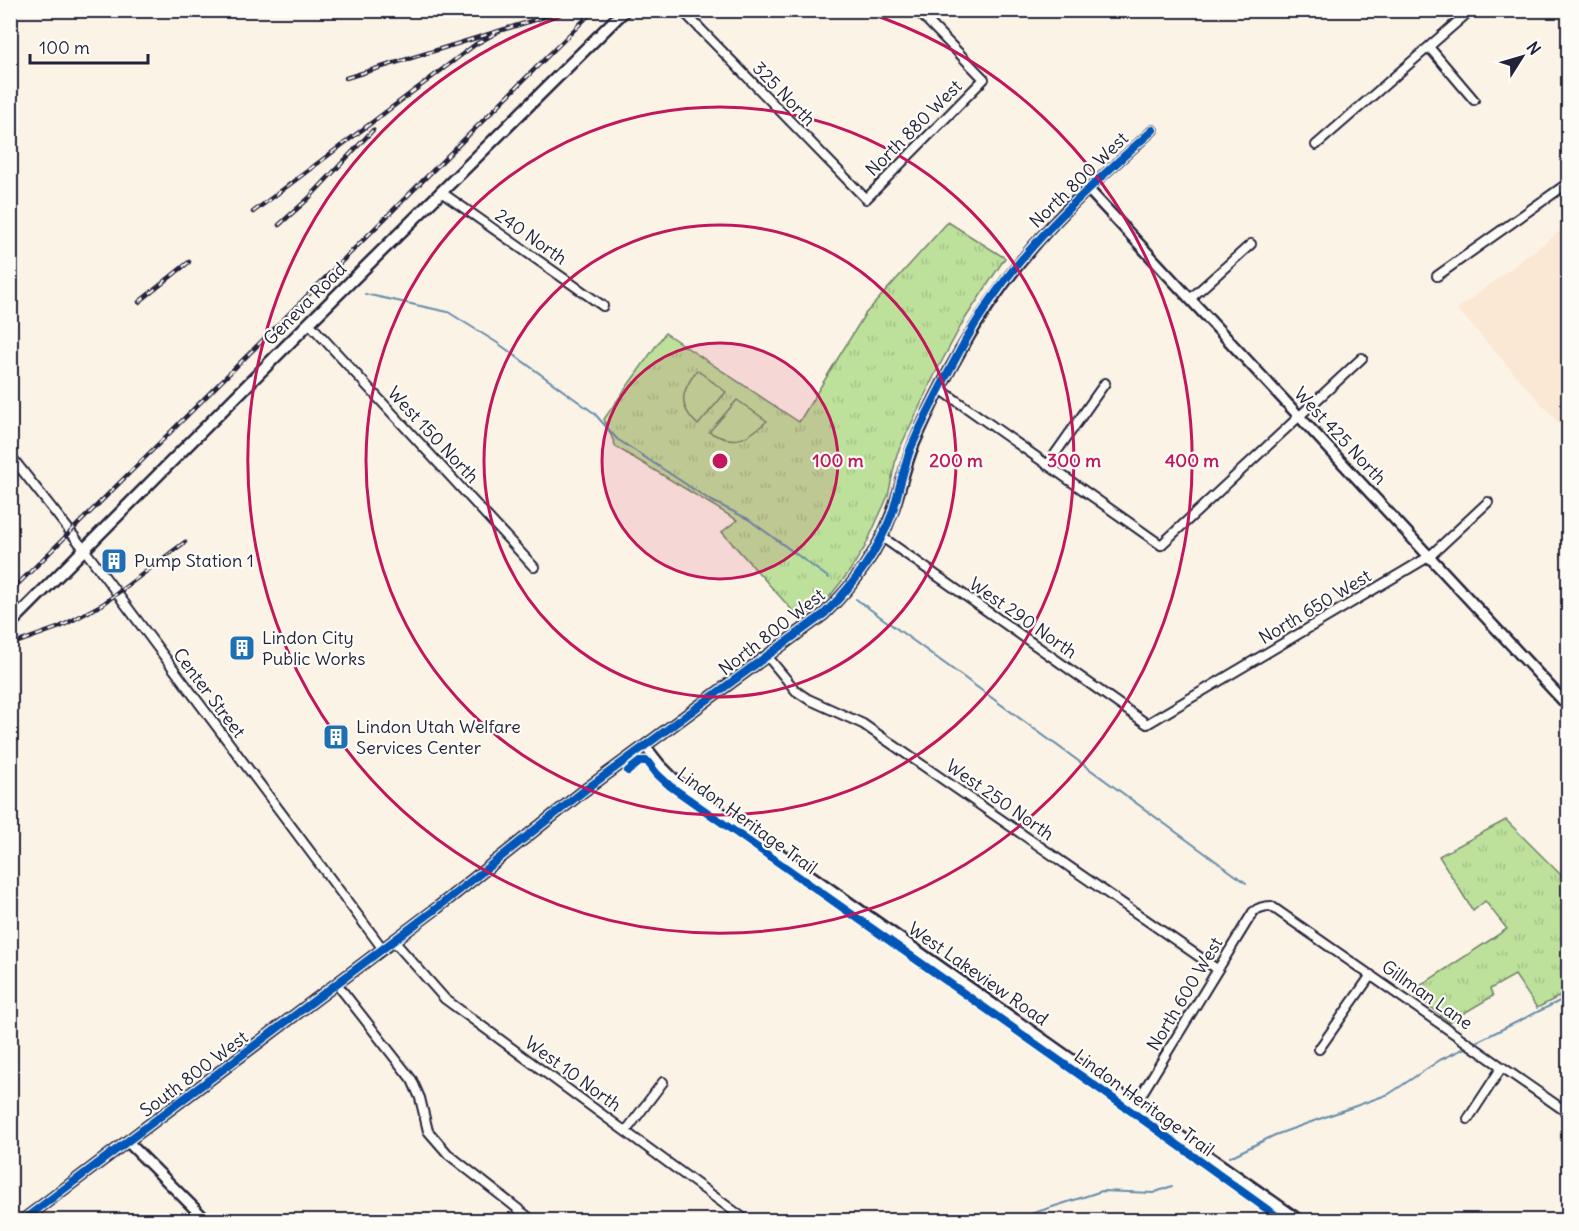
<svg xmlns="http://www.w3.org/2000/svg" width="1579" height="1231" font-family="Delius,sans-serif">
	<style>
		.built { fill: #fbe8d4 }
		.grass { fill: url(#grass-tufts); stroke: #70826b; stroke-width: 1.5 }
		.garden { fill: #bde19b; stroke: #70826b; stroke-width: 1.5 }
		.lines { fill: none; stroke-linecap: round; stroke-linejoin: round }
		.stream { stroke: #658daa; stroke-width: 2 }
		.minor-casing { stroke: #22223b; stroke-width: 12 }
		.tertiary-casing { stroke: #22223b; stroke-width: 14 }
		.secondary-casing { stroke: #22223b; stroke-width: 15 }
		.minor { stroke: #fdfcf7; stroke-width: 8 }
		.tertiary { stroke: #fdfcf7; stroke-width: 9 }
		.secondary { stroke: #fdfcf7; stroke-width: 10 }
		.rail-casing { stroke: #22223b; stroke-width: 4.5 }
		.rail { stroke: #fdfcf7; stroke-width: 2; stroke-dasharray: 7; stroke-linecap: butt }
		.cycleway-casing { stroke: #fdfcf7; stroke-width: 11 }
		.cycleway { stroke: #0057b8; stroke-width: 8 }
		.ring { fill: none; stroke: #c2185b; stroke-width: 3 }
		.labels { text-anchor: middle; stroke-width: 4.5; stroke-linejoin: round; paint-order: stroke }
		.street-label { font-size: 18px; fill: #22223b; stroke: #fdfcf7 }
		.poi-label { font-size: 18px; fill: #22223b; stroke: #fdfcf7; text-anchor: start }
		.centre { fill: #c2185b; stroke: #fdfcf7; stroke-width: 3 }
		.ring-label { font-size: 18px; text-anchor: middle; font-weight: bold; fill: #c2185b; stroke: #fdfcf7; stroke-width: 4.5; stroke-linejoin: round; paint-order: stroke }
	</style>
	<defs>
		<pattern id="grass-tufts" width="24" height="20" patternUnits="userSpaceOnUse" patternTransform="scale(1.5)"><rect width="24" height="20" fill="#bde19b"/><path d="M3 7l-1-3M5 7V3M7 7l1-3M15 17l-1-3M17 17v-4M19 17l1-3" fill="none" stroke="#a2c186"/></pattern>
	</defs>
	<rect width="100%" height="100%" fill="#fcf3e7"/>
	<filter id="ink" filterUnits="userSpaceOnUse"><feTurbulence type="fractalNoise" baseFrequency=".0167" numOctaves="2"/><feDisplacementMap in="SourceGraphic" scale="12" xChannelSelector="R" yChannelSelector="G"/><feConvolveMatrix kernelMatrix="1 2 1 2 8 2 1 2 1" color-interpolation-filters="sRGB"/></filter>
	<g filter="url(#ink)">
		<!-- built -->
		<path class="built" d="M1568,225V434L1457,309Z"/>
		<!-- grass -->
		<path class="grass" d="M948,222L1005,258L963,322L935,374L897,454L888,496L865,547L849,572L830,596L801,620L722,532L737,520L616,447L604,419L665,333L799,422L865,314Z
			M1506,820L1568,882V992L1537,1008L1515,975L1490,989L1493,996L1449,1022L1412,991L1507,929L1485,901L1473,911L1439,856Z"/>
		<!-- garden -->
		<path class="garden" d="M697,370L726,392L698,425C677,405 681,392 697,370Z
			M737,400L767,421C746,440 735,446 709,432Z"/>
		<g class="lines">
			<!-- stream -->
			<path class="stream" d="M365,294L448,312L499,344L594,413L617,439L710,500L748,519L829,578
				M856,599L1246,883
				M1474,1043L1568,997
				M1230,1157L1275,1135L1389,1094L1440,1060L1469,1046
				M1012,1220L1102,1191L1153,1193L1172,1186"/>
			<!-- minor casing -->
			<g class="minor-casing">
				<path id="minor" d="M682,10L866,199L984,79L917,10
					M1429,47L1474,100
					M1316,145L1471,10
					M1088,189L1153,130
					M441,192L603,306
					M1437,276L1568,183
					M1190,299L1251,244
					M309,323L534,567
					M940,389L1161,545L1362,358
					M10,455L84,549L383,949
					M1048,464L1105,383
					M882,537L1147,724L1430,556L1488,502
					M768,657L796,691L808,699L863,724L1217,969
					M393,940L445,999L746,1220
					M337,984L412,1080L420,1098L428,1131L448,1154L532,1220
					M1319,1049L1371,975
					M1135,1105L1253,912C1259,907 1264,906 1271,906L1568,1113
					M1468,1119L1502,1067
					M626,1131L663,1082"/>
			</g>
			<!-- tertiary casing -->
			<g class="tertiary-casing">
				<path id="tertiary" d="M645,746L660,765L674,779L1299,1220
					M128,1142L206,1220
					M23,1220L437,908L585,790L824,614C854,585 878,552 892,513C901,488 905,463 916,439C959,342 1010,262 1088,189L1568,706"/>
			</g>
			<!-- secondary casing -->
			<g class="secondary-casing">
				<path id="secondary" d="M10,624L309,323L625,10"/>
			</g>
			<!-- minor -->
			<use href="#minor" class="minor"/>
			<!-- tertiary -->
			<use href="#tertiary" class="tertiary"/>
			<!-- secondary -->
			<use href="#secondary" class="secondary"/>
			<!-- rail casing -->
			<g class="rail-casing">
				<path id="rail" d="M346,78L567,10
					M253,212L476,44L496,33
					M279,225L308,199L373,130
					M139,302L189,262
					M10,592L594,10
					M10,645L60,627L103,604L185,542"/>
			</g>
			<!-- rail -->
			<use href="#rail" class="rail"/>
			<!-- cycleway casing -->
			<g class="cycleway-casing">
				<path id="cycleway" d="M628,771L641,761H647L657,774L670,786L1128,1109L1282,1220
					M23,1220L437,908L585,790L824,614C854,585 877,553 892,514C899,492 903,469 911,448C926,414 944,380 962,347C1008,260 1081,194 1153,130"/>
			</g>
			<!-- cycleway -->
			<use href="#cycleway" class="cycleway"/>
		</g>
	</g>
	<!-- distance rings -->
	<circle cx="720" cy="461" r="118" fill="#c2185b" fill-opacity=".12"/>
	<g class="ring">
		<circle cx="720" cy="461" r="118"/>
		<circle cx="720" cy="461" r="236"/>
		<circle cx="720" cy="461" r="354"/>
		<path d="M862 11A472 472 0 1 1 578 11"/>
	</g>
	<!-- icons -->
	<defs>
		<g id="building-square" transform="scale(1.35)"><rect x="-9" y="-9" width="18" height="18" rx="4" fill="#1f6fb2" stroke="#fdfcf7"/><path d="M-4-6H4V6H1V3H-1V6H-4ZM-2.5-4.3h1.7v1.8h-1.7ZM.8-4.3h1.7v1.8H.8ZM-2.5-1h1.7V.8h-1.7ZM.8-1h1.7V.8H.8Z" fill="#fff"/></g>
	</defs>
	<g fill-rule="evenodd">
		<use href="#building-square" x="114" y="561"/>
		<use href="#building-square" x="242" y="648"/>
		<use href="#building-square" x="336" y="737"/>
	</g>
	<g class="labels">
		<!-- street labels -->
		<g class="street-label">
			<text transform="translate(784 94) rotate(46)" y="6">325 North</text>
			<text transform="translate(914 128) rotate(-45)" y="6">North 880 West</text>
			<text transform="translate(1079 180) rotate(-44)" y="6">North 800 West</text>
			<text transform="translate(531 237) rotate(35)" y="6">240 North</text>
			<text transform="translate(305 304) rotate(-45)" y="6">Geneva Road</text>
			<text transform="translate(433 435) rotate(47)" y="6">West 150 North</text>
			<text transform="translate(1340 436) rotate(47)" y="6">West 425 North</text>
			<text transform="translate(1315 607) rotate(-31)" y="6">North 650 West</text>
			<text transform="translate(1023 618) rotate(35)" y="6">West 290 North</text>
			<text transform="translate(772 632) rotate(-38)" y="6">North 800 West</text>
			<text transform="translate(209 693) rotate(53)" y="6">Center Street</text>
			<text transform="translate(1000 800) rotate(35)" y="6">West 250 North</text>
			<text transform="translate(747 821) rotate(36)" y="6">Lindon Heritage Trail</text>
			<text transform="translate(978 974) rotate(35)" y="6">West Lakeview Road</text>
			<text transform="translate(1185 994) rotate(-59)" y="6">North 600 West</text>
			<text transform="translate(1427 995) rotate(35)" y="6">Gillman Lane</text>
			<text transform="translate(194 1074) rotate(-37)" y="6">South 800 West</text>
			<text transform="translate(573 1074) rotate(36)" y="6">West 10 North</text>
			<text transform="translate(1144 1103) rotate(36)" y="6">Lindon Heritage Trail</text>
		</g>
		<!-- poi labels -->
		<g class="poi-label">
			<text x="134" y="567">Pump Station 1</text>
			<text x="262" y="644">Lindon City<tspan x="262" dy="21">Public Works</tspan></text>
			<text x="356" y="733">Lindon Utah Welfare<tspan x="356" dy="21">Services Center</tspan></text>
		</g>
	</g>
	<circle cx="720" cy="461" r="9" class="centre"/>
	<g class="ring-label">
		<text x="838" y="467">100 m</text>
		<text x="956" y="467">200 m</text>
		<text x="1074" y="467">300 m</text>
		<text x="1192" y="467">400 m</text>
	</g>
	<!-- margin -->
	<rect width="1579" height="1231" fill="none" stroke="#fdfcf7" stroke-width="36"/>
	<rect x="18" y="18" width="1543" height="1195" fill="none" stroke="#22223b" stroke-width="2" filter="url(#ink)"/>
	<!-- north arrow -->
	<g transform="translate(1522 57) rotate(53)" stroke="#fdfcf7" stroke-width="4.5" paint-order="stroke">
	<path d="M0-4.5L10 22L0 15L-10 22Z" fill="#22223b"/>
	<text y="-9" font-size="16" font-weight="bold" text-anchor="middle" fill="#22223b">N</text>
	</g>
	<!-- scale -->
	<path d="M30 54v9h118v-9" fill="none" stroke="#22223b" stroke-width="3"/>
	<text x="39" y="54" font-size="18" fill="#22223b" stroke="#fdfcf7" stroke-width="4.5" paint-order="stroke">100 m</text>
</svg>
